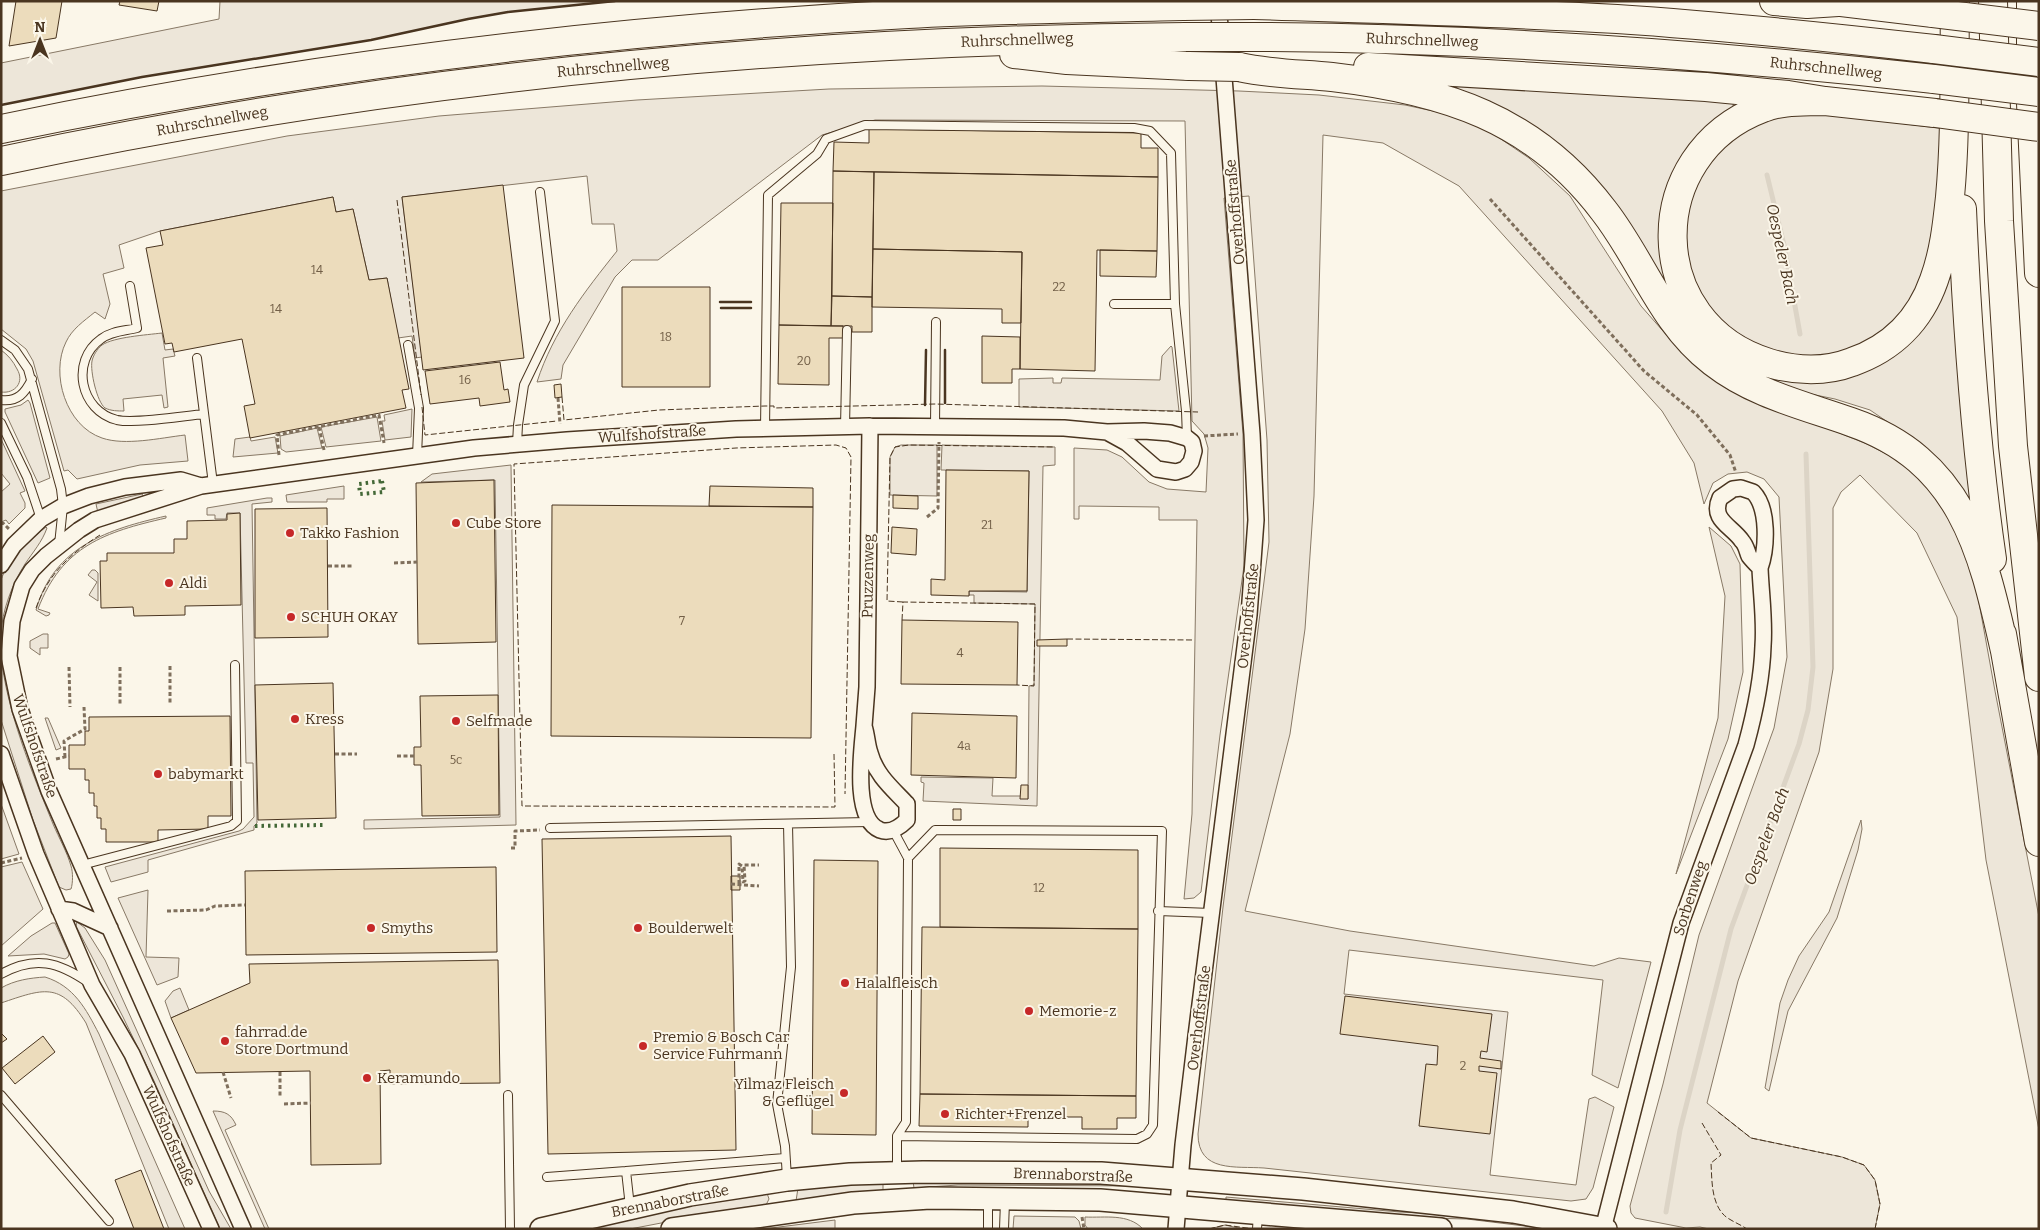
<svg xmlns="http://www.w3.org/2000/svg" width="2040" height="1230" font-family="Bitter,serif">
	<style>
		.green { fill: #ede6d9; stroke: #887966 }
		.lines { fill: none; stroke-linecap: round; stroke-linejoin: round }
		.stream { stroke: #dcd4c6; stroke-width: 5 }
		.building { fill: #ecdcbc; stroke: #4a3520 }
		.lane-casing { stroke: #4a3520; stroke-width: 10 }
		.street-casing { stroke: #4a3520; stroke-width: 18 }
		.secondary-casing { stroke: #4a3520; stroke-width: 24 }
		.highway-casing { stroke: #4a3520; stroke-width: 30 }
		.path { stroke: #7f6f5c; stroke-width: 3; stroke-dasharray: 4 2.5; stroke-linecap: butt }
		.lane { stroke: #fbf6e9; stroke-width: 8 }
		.street { stroke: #fbf6e9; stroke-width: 15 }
		.secondary { stroke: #fbf6e9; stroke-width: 21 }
		.highway { stroke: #fbf6e9; stroke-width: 28 }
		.highway-bridge-casing { stroke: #4a3520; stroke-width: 30; stroke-linecap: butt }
		.highway-bridge { stroke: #fbf6e9; stroke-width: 28 }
		.hedge { stroke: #436837; stroke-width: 4; stroke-dasharray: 2.5 4; stroke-linecap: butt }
		.fence { stroke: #4a3520; stroke-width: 1; stroke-dasharray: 6 2.5; stroke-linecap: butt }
		.wall { stroke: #4a3520; stroke-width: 2.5 }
		.poi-dot { fill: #c62828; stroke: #fbf6e9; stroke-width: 2 }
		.labels { text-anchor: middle; stroke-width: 4; stroke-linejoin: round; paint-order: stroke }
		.number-label { font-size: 12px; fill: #725f47 }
		.street-label { font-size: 15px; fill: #4a3520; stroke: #fbf6e9 }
		.poi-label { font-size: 15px; fill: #4a3520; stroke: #fbf6e9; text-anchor: start }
		.water-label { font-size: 16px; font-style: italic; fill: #4a3520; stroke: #fbf6e9 }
	</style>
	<rect width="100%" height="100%" fill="#fbf6e9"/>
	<!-- green -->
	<path class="green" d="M220,1H615L508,12L468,19L371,40L142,77L1,105V63L219,19Z
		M1429,79L1734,96L1732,116L1773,117L1822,113L1945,129L1978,519L1920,444L1870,410L1835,399L1786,389L1753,376L1694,331L1592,186Z
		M1042,86L1239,91L1319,95L1405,105L1461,117L1492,133L1529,158L1570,196L1641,306L1670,339L1742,394L1867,444L1902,462L1947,506L1974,575L1995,691L2039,917V1130L1986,860L1957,617L1917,533L1860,475L1841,492L1833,508V669L1819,752L1738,981L1707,1103L1751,1138L1842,1157L1864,1165L1875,1180L1880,1204L1875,1229H1709L1700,1227L1686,1228L1635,1218L1631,1213L1630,1206L1663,1084L1699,935L1774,728L1787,657L1779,497L1764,479L1747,472L1728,474L1713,483L1704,504L1694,463L1662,411L1459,186L1383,143L1323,135L1314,496L1305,629L1290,734L1245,911L1350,931L1594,966L1619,958L1651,962L1618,1088L1592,1075L1603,980L1349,950L1344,994L1508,1012L1490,1175L1576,1185L1589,1099L1595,1097L1614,1107L1593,1188L1586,1199L1571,1201L1264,1168C1236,1166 1198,1173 1198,1134L1223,907L1269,542L1267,440L1249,196L1224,198L1243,434L1244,566L1220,735L1201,892L1194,898L1184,899L1192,814L1197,520H1159V507L1079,506V519H1074V448L1107,450L1122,457L1149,482L1167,489L1206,492L1208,448L1204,434L1192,421L1185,121L875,120L822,135L658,260H632L615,277L563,365L561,379L537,382C553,332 585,291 617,251L614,224H592L587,176L402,197L422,357L415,358L412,336L398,338L387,278L369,280L353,209L336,212L333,197L160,231L119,245L124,268L103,274L110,304L105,319L95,312C84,321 72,329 66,342C50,374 66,426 102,438C125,446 160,438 185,435L188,461L140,465L77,479L68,470L64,471L33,361L26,349L1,329V191L287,136L439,116L637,100L829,89Z
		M162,333L165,350L173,349L175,356L163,358L168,407L164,408L162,395L123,399L124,411C118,411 111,411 105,408C97,402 90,371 92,361C93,356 97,349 102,345C114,337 146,335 162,333Z
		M1171,346L1172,347L1179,411L1019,407V379L1053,378V383H1061L1062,378L1160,380L1162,356Z
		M1,350C8,355 13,361 17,369C25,382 15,394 1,392Z
		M28,400L30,403L50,478L38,483L5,412V409L21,405Z
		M412,409L411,437L385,440L382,421H385L384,415Z
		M377,417L381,441L326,447L321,427Z
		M317,428L322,448L286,452L281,449L280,436Z
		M250,437L251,441L275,437L278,453L233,457L235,439Z
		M1,439L25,491L20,493L25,503V508L9,524L6,520L1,522V492L10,484L1,473Z
		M901,445H937V496L890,495V457L895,447Z
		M942,445L1055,447V465L1043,466L1037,806L923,801L924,783L921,782V777L993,778L992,796H1021L1028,799L1029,686L1034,685L1035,604L974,603V595H969V591L1027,592L1029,471L941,470Z
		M511,465L516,825L364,829V820L500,817L495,480L421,482L432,474Z
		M344,486V499H327V502H287L286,495Z
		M142,494L144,497L98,513L96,504Z
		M267,498H272V502L252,504L257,823L254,826V830L148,860V872L111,882L105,867L239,831L243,829L254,817L253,763H246L240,513H227L226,519H215V515H207V508Z
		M166,516V518C105,532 62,546 38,609L50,613L49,615L46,616L36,610C54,546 109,529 166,516Z
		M46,527L47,528C42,542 33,552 25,564C12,584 2,611 1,634C1,621 0,592 1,580C7,561 30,539 46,527Z
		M1709,527L1731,546L1740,564L1743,672L1728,739L1676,874L1718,718L1725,596Z
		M92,570H95L98,573V601L89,595L97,582L88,575Z
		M43,634H48V648H40V655L30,648V641Z
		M1,654C6,710 32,772 53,824C59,838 67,852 71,866C73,872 73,883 71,889L66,890L59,887L33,820L1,720Z
		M45,718H48L61,748L56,750Z
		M1,804L19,854L1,859Z
		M1861,820L1862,829L1858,850L1837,918L1788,1011L1769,1091L1765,1088L1780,1003L1788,980L1799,956L1829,912Z
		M22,862L43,909L1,946V867Z
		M148,890L146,957L179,958L178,977L157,985L118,898Z
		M77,922L85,928L105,960L209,1191L231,1229H220L154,1081L123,1017L76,926Z
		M52,923H55L69,954L68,957L65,959L44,954L8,956L31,936Z
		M45,977C74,986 86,1009 99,1034L185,1229H169L86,1023C60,981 43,989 1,1003V988C15,980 30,978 45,977Z
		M180,988L189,1010L171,1018L165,1001L173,991Z
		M213,1111C225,1111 231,1114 236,1125L225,1130L269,1229H265Z
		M1073,1180L1137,1186L958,1185L914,1188L913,1181Z
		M883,1182V1191L796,1201L798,1188Z
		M767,1193L769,1199L766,1205L713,1213L630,1229H577L647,1212Z
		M1226,1197L1400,1212L1478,1215L1549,1229L1467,1219L1426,1218L1226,1202Z
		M1014,1216L1075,1217L1079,1221L1081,1229H1013Z
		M1085,1217C1105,1218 1128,1213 1143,1229H1088L1085,1225Z
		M835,1220V1229H763Z
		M1225,1225L1243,1229H1209Z"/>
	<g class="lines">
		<!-- stream -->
		<path class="stream" d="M1767,175L1784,245L1800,334
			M1666,1212L1680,1130L1731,929L1799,744L1808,710L1813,667L1806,454"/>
	</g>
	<!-- building -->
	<path class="building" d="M16,1H62L56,38L9,46Z
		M120,1H159L157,11L119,5Z
		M869,129L1141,133V148H1158V177L833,171L834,142L869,143Z
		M833,171L874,172L872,297L832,296Z
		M874,172L1158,177L1157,251L1097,250L1095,371L1020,369L1022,252L873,249Z
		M503,185L524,358L423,370L402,197Z
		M333,197L336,212L353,209L369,280L387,278L409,389L402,390L406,408L250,438L244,406L255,404L242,339L174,352L172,343L165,344L146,248L163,245L160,231Z
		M781,203H833L831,326L779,325Z
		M873,249L1022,252L1021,323H1002V309L872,307Z
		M1100,250L1157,251L1156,277L1100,276Z
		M622,287H710V387H622Z
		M832,296L872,297V332H852V326H831Z
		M779,325L843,326V338H829V385L778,384Z
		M982,336L1020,337V369H1012V383H982Z
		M500,362L504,390L508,389L510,402L480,406L479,398L430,404L425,371Z
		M561,384L562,397L555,398L554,385Z
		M946,470L1029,471L1027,591H969V596L931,595V579L945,580Z
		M494,480L496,642L418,644L416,483Z
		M710,486L813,488V507L709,506Z
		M893,495L918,496V509L893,508Z
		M552,505L813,507L811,738L551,736Z
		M327,508L328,637L255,638V509Z
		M240,513L241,605L185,606V615L134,616L133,607L101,608L100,561H107V553H174V539H187V521L227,520V514Z
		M892,527L917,529L916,555L891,553Z
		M902,620L1018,622L1017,685L901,684Z
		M1067,639V646H1037V640Z
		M333,683L336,818L258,820L255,685Z
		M498,695L499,815L422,816L421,765H414V747H421L420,696Z
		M912,713L1017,716L1016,778L911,775Z
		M230,716L231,816H208V829L158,830V842H106V829H101V818H97V806H94V793H89V780H85V769H69V745H85V731H89V717Z
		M1021,785H1028V799H1020Z
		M953,809H961V820H953Z
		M731,836L736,1150L548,1154L542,839Z
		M940,848L1138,850V929L940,927Z
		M814,860L878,861L876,1135L812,1134Z
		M496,867L497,952L246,955L245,871Z
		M731,876H740V890H731Z
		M922,927L1138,929L1136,1096L920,1094Z
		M498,960L500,1083L390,1084V1070L380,1071L381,1164L311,1165L310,1071L196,1073L171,1018L250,983L249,964Z
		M1345,996L1492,1014L1487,1052L1481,1051L1480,1058L1501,1061V1069L1479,1066V1071L1497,1073L1490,1134L1419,1126L1426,1064L1437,1065L1438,1046L1340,1034Z
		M1,1033L7,1039L1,1043Z
		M43,1036L55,1052L15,1084L2,1068Z
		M920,1094L1136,1096V1118H1117V1129H1082V1117H1028V1127L919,1126Z
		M141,1170L164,1229H134L115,1180Z"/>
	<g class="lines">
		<!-- lane casing -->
		<g class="lane-casing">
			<path id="lane" d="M130,286L137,328C125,331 111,331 101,339C70,361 80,411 117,420C136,424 183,416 204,414
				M1114,304H1175L1186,411L1187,438
				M1,340L15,350L28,369L61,489L63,506L59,545
				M408,345L419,408L417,456
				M197,358L213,484
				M1,400C18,402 25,393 32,379
				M1,423L27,477L41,519
				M935,426L936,322
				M845,427L847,330
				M765,429L768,195L817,154L826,139L865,125L1134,128L1150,131L1171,153L1175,304
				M517,444L518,425L524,385L555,321L540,192
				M550,828L869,822
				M893,830L908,858
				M82,865L231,826L237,821L235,665
				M1158,911L1211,913
				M1,974C35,955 59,962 89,983
				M1,1095L109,1221
				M508,1095L510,1229
				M897,1136L1137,1139L1147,1134L1153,1125L1162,831L935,830L908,858L906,1122L897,1136V1171
				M547,1177L626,1171
				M787,1178L785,1146L777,1104L791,967L788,824
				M630,1207L626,1171L785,1158
				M988,1229V1200
				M1004,1229L1005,1201
				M1257,1229L1258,1214"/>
		</g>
		<!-- street casing -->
		<g class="street-casing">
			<path id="street" d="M1741,488L1753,492C1769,508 1767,548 1760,568C1756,564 1752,560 1749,556C1747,551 1746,545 1742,541C1732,526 1710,520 1720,498L1733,489Z
				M1,565L14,545L41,519L63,506L89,496L125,487L181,480L201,486
				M864,726L867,687L870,426
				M864,726C867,735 867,745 870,753C876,775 892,788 907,804V820C900,827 891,834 880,830C852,819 862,750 864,726Z
				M1,754L36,854L92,985L132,1054L211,1229
				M59,909L73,911L110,928
				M243,1229L49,791L20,709L9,656L12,621L22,586L32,570L46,556L79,530L95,520L201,486L474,448L567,440L736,429L870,426L1064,428L1107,432L1144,431L1170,433L1187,438L1192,442L1194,451L1191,462L1185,469L1176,472L1157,469L1127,443L1107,432
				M1176,1229L1183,1145L1196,1036L1249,615L1256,520L1252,434L1218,1
				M1603,1229L1681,923L1746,745C1755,712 1762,680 1763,646C1765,620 1761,594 1760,568"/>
		</g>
		<!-- secondary casing -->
		<g class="secondary-casing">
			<path id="secondary" d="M541,1229L690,1195L787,1180L850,1174L923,1172L1101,1173L1303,1189L1513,1212L1606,1229
				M672,1229L853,1203L930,1198L1100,1200L1441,1229"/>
		</g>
		<!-- highway casing -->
		<g class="highway-casing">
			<path id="highway" d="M1774,1L1807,4L1838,2
				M1833,1L1933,13
				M1993,1L1999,221L2013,446L2039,677
				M2031,1V103L2039,273
				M1254,5C1375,9 1496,12 1617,19C1723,26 1828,37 1934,49
				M1256,37C1484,38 1708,54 1934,79
				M1014,54L1067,60L1189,66
				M1239,67C1270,74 1301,74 1332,77C1443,90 1534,118 1604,211C1643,261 1661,322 1713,362C1754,394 1803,405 1851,422C1961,460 1982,548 2005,651
				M1368,67L1706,87L1788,95L1825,101L1935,113
				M1825,101C1804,102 1782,100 1763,108C1640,154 1643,325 1769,363C1796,371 1826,372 1852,362C1892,348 1920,320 1934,280C1944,253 1947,225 1950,197C1956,132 1954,67 1955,1
				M1,129C300,67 603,30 908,14C1000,9 1092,8 1183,6
				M1,161C391,78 788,40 1186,37
				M1962,209C1967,326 1975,443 1992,559
				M2002,634L2039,842"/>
		</g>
		<!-- path -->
		<path class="path" d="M1490,199L1644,371L1697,415L1730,455L1736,473
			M558,398L560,424
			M319,427L324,450
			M1204,436L1238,434
			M279,455L277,435L379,415L384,443
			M927,517L938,508L939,442
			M1,524L3,523L10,530
			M394,563L417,562
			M328,566H353
			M170,666V705
			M69,667L70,707
			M120,667V706
			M335,754H357
			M397,756H414
			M65,757L64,741L85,729L84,707
			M56,759L69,756
			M511,848H515V831L540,830
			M1,863L22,858
			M731,884L759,886
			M739,884V864L742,866L743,882L745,881L744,865H759
			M167,911L206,910L215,906L245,905
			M223,1072L231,1098
			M280,1072V1097
			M284,1104L311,1103
			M1082,1217L1084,1229"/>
		<!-- lane -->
		<use href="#lane" class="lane"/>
		<!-- street -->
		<use href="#street" class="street"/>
		<!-- secondary -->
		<use href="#secondary" class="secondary"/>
		<!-- highway -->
		<use href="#highway" class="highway"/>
		<!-- highway-bridge casing -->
		<g class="highway-bridge-casing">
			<path id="highway-bridge" d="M1183,6L1254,5
				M1933,13L2039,26
				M1186,37H1256
				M1934,49L2039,62
				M1189,66L1239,67
				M1934,79L2039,92
				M1935,113L2039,127"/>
		</g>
		<!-- highway-bridge -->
		<use href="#highway-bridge" class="highway-bridge"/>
		<!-- hedge -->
		<path class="hedge" d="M382,481L384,492L360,494L359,484Z
			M255,826L324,825"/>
		<!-- fence -->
		<path class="fence" d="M397,200L421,395
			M562,397L564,420L659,410L765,406H774V408L935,404L1198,412
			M422,407L425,435L557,421
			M903,602L887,601L890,457L895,447L909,445L1055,447
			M36,608C48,574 70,554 100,535
			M902,620L903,602L1035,604L1034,686L1017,685
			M1067,639L1194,640
			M834,754L835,807L522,806L514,464L736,448L836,445L846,448L851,457L845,794
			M1718,1112L1751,1138L1842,1157L1864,1165L1875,1180L1880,1204L1875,1229
			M1702,1123L1721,1155L1711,1163C1712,1179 1711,1201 1723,1214C1728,1220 1740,1224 1747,1229
			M1209,1229L1225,1225L1254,1229
			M1268,1229H1279"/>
		<!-- wall -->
		<path class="wall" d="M1,105L142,77L371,40L468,19L508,12L615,1
			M720,302H751
			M721,308H751
			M945,403V350
			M925,405L926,350"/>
	</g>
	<!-- markers -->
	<g class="poi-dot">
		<circle cx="456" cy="523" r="5"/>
		<circle cx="290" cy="533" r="5"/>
		<circle cx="169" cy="583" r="5"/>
		<circle cx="291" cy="617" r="5"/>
		<circle cx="295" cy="719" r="5"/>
		<circle cx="456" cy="721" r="5"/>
		<circle cx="158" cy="774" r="5"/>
		<circle cx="371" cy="928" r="5"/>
		<circle cx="638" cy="928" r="5"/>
		<circle cx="845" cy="983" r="5"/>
		<circle cx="1029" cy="1011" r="5"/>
		<circle cx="225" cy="1041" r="5"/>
		<circle cx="643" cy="1046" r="5"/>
		<circle cx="367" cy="1078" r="5"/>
		<circle cx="844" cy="1093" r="5"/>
		<circle cx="945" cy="1114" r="5"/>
	</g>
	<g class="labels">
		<!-- number labels -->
		<g class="number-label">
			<text x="317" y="274">14</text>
			<text x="1059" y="291">22</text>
			<text x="276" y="313">14</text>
			<text x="666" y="341">18</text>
			<text x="804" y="365">20</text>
			<text x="465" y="384">16</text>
			<text x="987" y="529">21</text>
			<text x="682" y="625">7</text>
			<text x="960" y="657">4</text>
			<text x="964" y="750">4a</text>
			<text x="456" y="764">5c</text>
			<text x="1039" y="892">12</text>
			<text x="1463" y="1070">2</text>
		</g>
		<!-- street labels -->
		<g class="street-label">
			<text transform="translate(1017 40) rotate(-2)" y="5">Ruhrschnellweg</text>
			<text transform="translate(1422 40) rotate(2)" y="5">Ruhrschnellweg</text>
			<text transform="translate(613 67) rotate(-5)" y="5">Ruhrschnellweg</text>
			<text transform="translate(1826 68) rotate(6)" y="5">Ruhrschnellweg</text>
			<text transform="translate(212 121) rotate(-10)" y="5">Ruhrschnellweg</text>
			<text transform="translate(1235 212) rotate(-95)" y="5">Overhoffstraße</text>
			<text transform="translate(652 434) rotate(-4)" y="5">Wulfshofstraße</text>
			<text transform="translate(868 576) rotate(-89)" y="5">Pruzzenweg</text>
			<text transform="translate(1248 616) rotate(-84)" y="5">Overhoffstraße</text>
			<text transform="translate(35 746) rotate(71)" y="5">Wulfshofstraße</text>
			<text transform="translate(1690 898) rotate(-72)" y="5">Sorbenweg</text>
			<text transform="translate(1199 1018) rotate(-83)" y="5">Overhoffstraße</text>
			<text transform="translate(169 1136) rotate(66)" y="5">Wulfshofstraße</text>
			<text transform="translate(1073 1175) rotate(2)" y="5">Brennaborstraße</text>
			<text transform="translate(670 1201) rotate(-11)" y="5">Brennaborstraße</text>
		</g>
		<!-- poi labels -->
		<g class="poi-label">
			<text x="466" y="528">Cube Store</text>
			<text x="300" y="538">Takko Fashion</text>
			<text x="179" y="588">Aldi</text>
			<text x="301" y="622">SCHUH OKAY</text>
			<text x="305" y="724">Kress</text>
			<text x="466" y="726">Selfmade</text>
			<text x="168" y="779">babymarkt</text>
			<text x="381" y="933">Smyths</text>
			<text x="648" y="933">Boulderwelt</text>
			<text x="855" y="988">Halalfleisch</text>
			<text x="1039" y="1016">Memorie-z</text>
			<text x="235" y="1037">fahrrad.de<tspan x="235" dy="17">Store Dortmund</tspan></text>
			<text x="653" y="1042">Premio &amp; Bosch Car<tspan x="653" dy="17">Service Fuhrmann</tspan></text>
			<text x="377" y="1083">Keramundo</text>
			<text x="834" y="1089" text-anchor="end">Yilmaz Fleisch<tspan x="834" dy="17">&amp; Geflügel</tspan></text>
			<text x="955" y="1119">Richter+Frenzel</text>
		</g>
		<!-- water labels -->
		<g class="water-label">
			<text transform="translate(1783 254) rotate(78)" y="6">Oespeler Bach</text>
			<text transform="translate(1766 836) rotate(-70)" y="6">Oespeler Bach</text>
		</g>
	</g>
	<!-- border -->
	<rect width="2040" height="1230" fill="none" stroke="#4a3520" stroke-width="5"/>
	<!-- north arrow -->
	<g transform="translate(40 40)" stroke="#fbf6e9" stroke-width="4" paint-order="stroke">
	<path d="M0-4L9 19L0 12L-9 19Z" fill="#4a3520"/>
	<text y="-8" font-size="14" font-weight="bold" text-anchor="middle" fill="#4a3520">N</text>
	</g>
</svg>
